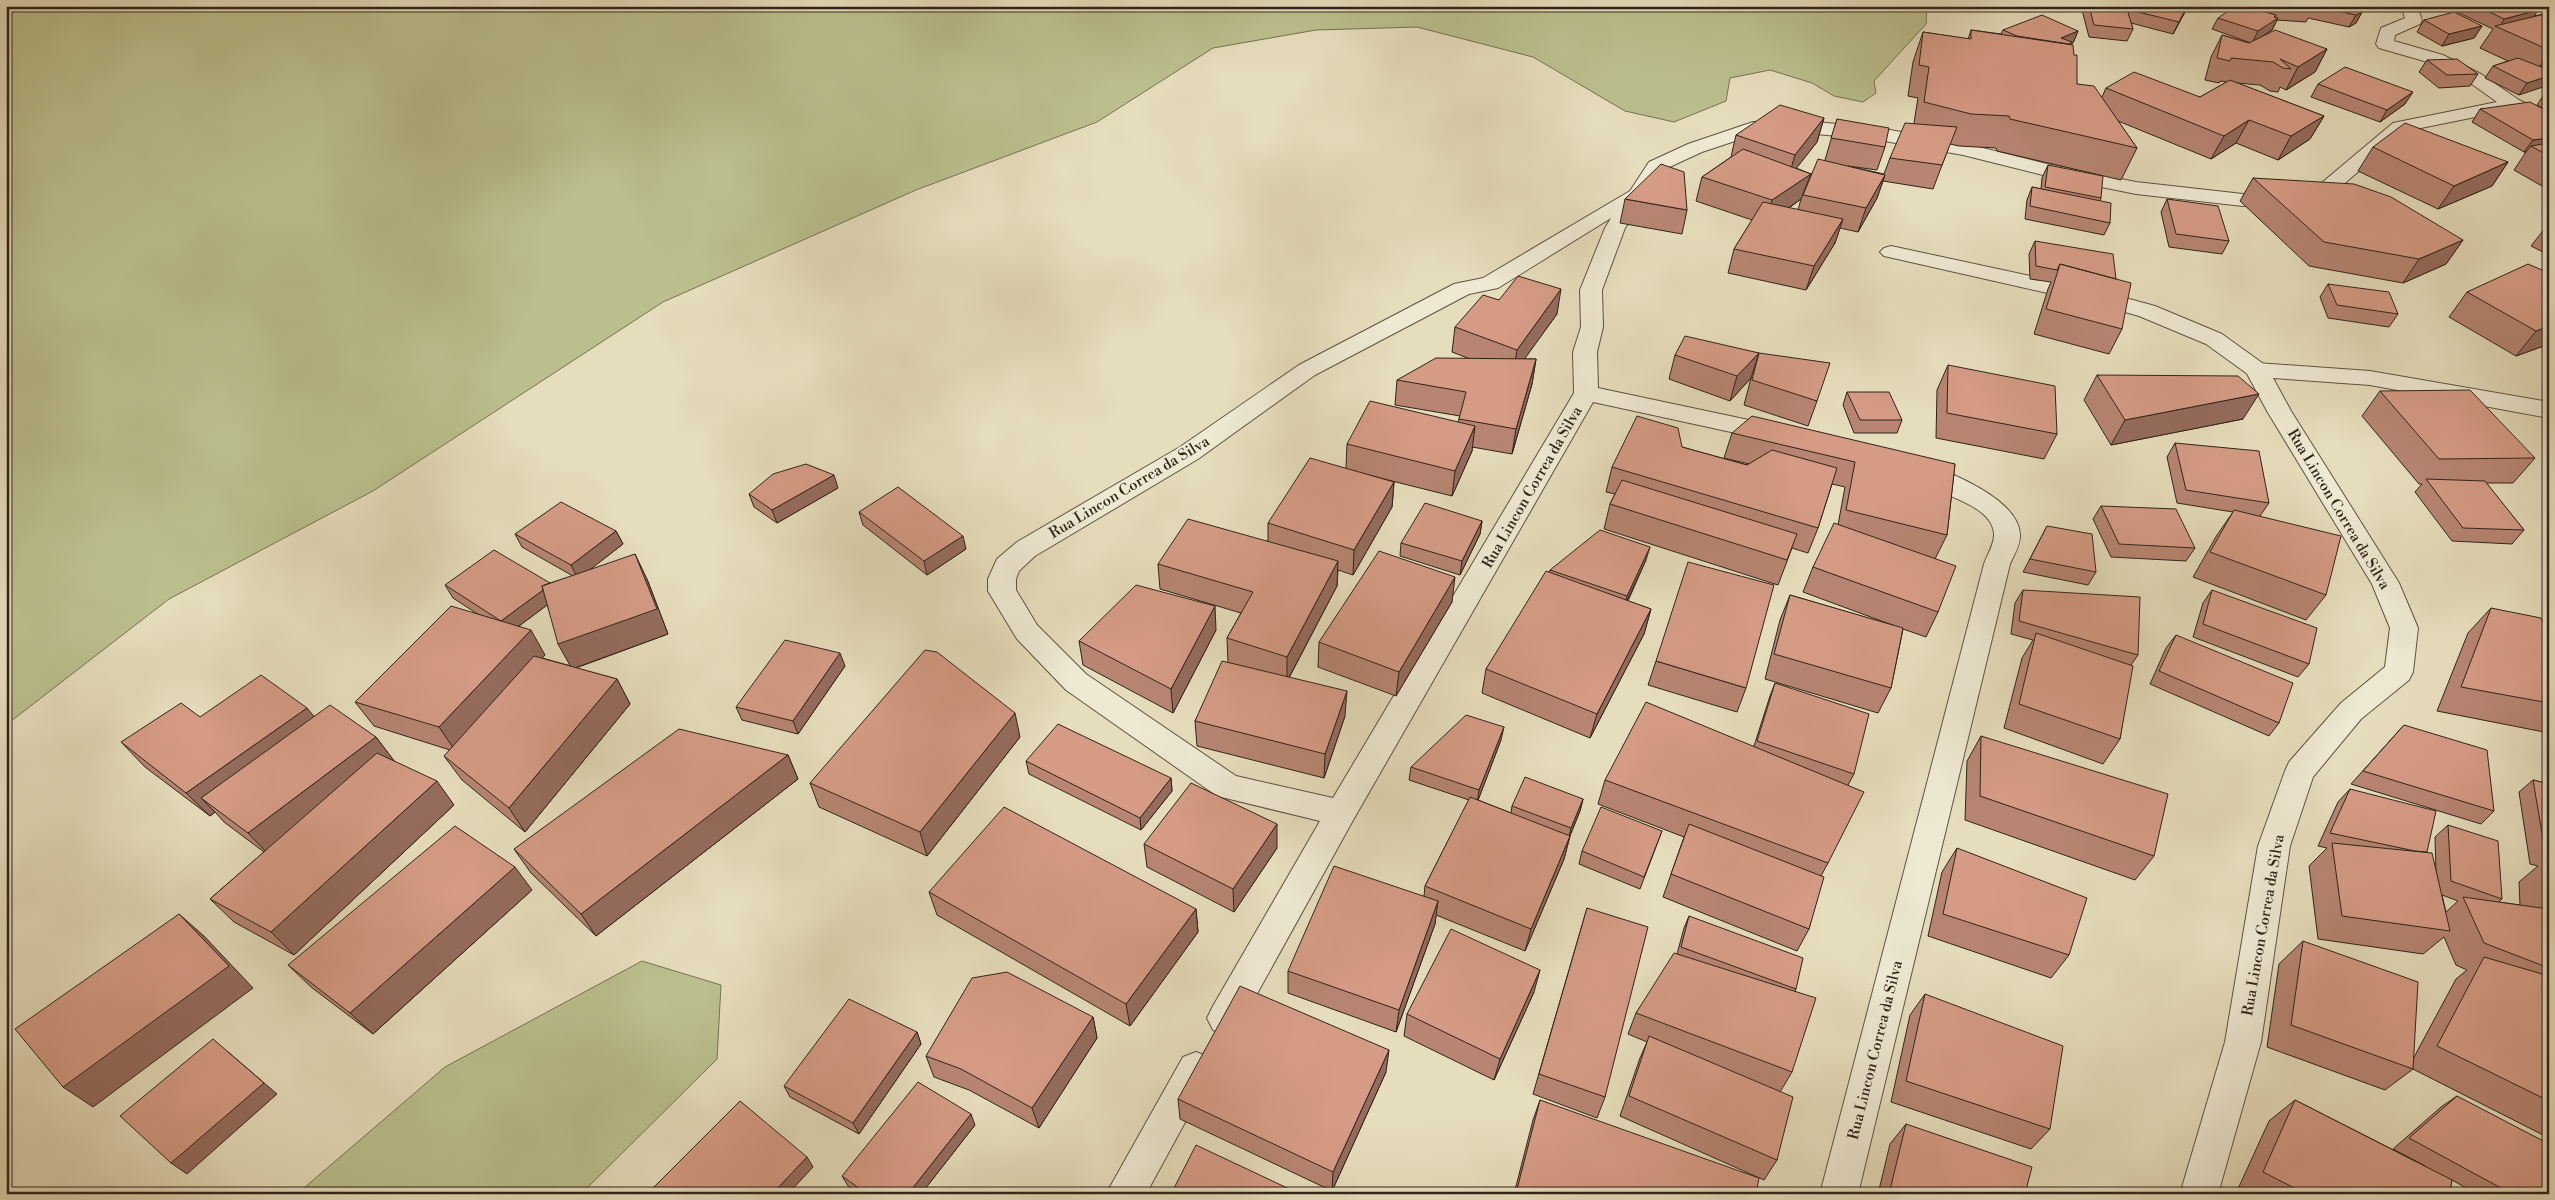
<svg xmlns="http://www.w3.org/2000/svg" width="2555" height="1200" font-family="'Libre Bodoni',serif">
	<style>
		.green { fill: #bbbf8d; stroke: #757254 }
		.lines { fill: none; stroke-linecap: round; stroke-linejoin: round }
		.service-casing { stroke: #5d5242; stroke-width: 2 }
		.minor-casing { stroke: #5d5242; stroke-width: 2 }
		.service { fill: #efe9d3; fill-rule: evenodd }
		.minor { fill: #efe9d3; fill-rule: evenodd }
		.wall { fill: #b78572; stroke: #2f241a; fill-rule: evenodd }
		.shaded-wall { fill: #956c5d; stroke: #2f241a }
		.building { fill: #d59b85; stroke: #2f241a }
		.labels { text-anchor: middle; stroke-width: 4; stroke-linejoin: round; paint-order: stroke }
		.street-label { font-size: 15px; fill: #2f241a; stroke: #efe9d3 }
	</style>
	<rect width="100%" height="100%" fill="#e6ddbc"/>
	<filter id="stains"><feTurbulence type="fractalNoise" baseFrequency=".004" numOctaves="4"/><feColorMatrix values="0 0 0 0 .2 0 0 0 0 .09 0 0 0 0 .02 0 0 0 .5 -.17"/></filter>
	<radialGradient id="worn" r=".72"><stop offset=".6" stop-color="#630" stop-opacity="0"/><stop offset="1" stop-color="#630" stop-opacity=".3"/></radialGradient>
	<!-- green -->
	<path class="green" d="M6,6H1927L1926,24L1874,81L1876,93L1863,102L1834,96L1812,83L1770,70L1730,78L1726,101L1674,122L1625,111L1533,57L1417,27L1316,30L1213,48L1097,122L916,190L663,302L373,491L169,599L6,725Z
		M642,961L721,985L717,1059L581,1194H297L445,1067Z"/>
	<g class="lines">
		<!-- service casing -->
		<g class="service-casing">
			<path id="service" d="M1891,246L2100,291L2155,306L2222,334L2265,365L2269,370L2265,375L2257,377L2249,375L2206,344L2139,316L2096,304L1884,256L1880,252L1884,248Z"/>
		</g>
		<!-- minor casing -->
		<g class="minor-casing">
			<path id="minor" d="M2401,6H2417L2422,20L2420,24L2395,35L2394,41L2443,55L2481,74L2519,100L2549,115V128L2510,110L2406,131L2332,194L2287,206H2243L2136,194L2047,176L1963,155L1879,140L1806,133L1762,132L1702,152L1663,170L1625,228L1602,290L1603,327L1597,352L1598,388L1777,426L1786,428L1789,434L1786,440L1777,442L1593,402L1352,822L1237,1030L1225,1034L1213,1030L1207,1018L1213,1006L1320,821L1217,796L1066,690L1017,639L988,591V579L997,559L1017,542L1180,447L1299,365L1454,284L1483,278L1630,191L1649,162L1688,144L1753,122L1806,121L1879,128L1963,143L2047,164L2136,182L2243,194H2287L2318,186L2393,123L2497,102L2469,82L2431,63L2379,48L2376,44L2381,28L2405,18ZM1611,218L1605,228L1580,290L1581,327L1573,352L1574,393L1333,798L1236,776L1086,674L1037,625L1016,590V579L1019,571L1035,556L1198,459L1315,375L1469,294L1498,288Z
				M2257,363L2370,371L2549,402V418L2370,385L2273,378L2291,411L2399,583L2418,628L2413,672L2409,680L2361,719L2313,777L2290,846L2261,1042L2218,1194H2180L2225,1042L2258,846L2285,771L2289,762L2341,703L2385,667L2390,628L2372,584L2267,411L2245,370L2249,365Z
				M1920,463C1949,471 2018,499 2020,534C2021,544 2014,555 2010,564L1858,1194H1820L1984,564C1987,555 1994,545 1994,535C1994,500 1921,493 1907,471L1911,465Z
				M1196,1052L1209,1057L1214,1069L1146,1194H1106L1183,1057Z"/>
		</g>
		<!-- service -->
		<use href="#service" class="service"/>
		<!-- minor -->
		<use href="#minor" class="minor"/>
	</g>
	<!-- wall -->
	<path class="wall" d="M2081,6H2126L2128,15L2130,10L2185,12L2173,34L2131,23L2133,29L2127,41L2089,37Z
		M2263,6H2359L2362,12L2356,23L2349,27L2308,18L2306,22L2277,20L2272,30L2257,39L2327,49L2315,72L2286,90L2280,87L2278,92L2270,91L2260,85L2237,83L2324,116L2310,139L2278,160L2236,143L2211,159L2118,121L2137,148L2121,180L1997,151L1996,148L1959,146L1950,144L1933,189L1883,181L1877,198L1858,232L1840,228L1835,243L1806,290L1728,273L1734,249L1752,220L1696,201L1702,177L1731,157L1736,135L1824,118L1817,142L1796,168L1811,174L1825,160L1837,119L1885,147L1877,170L1848,166L1884,174L1890,158L1914,123L1918,98L1908,96L1913,62L1923,32L1968,39L1971,30L2001,34L2003,30L2078,31L2073,43L2071,44L2077,84L2102,97L2106,88L2200,97L2227,82L2220,81L2219,83L2205,80L2211,57L2222,35L2249,43H2251L2212,29L2218,18L2266,13L2264,11ZM1801,199L1798,210L1789,208Z
		M2444,6H2530L2534,16L2549,13V70L2519,95L2485,78L2493,66L2508,61L2480,48L2493,29Z
		M2424,20L2482,26L2474,38L2442,46L2417,32Z
		M2427,60L2478,74L2470,86L2439,88L2419,72Z
		M2318,84L2405,104L2380,122L2311,97Z
		M2549,92V112L2537,105L2545,93Z
		M2480,109L2549,112V190L2514,170L2526,152H2524L2472,122Z
		M2373,147L2508,162L2492,186L2438,209L2358,171Z
		M2048,165L2101,198L2100,201L2110,223L2104,235L2025,219L2027,200L2032,187L2041,189L2042,178Z
		M2253,178L2463,240L2446,264L2403,283L2309,266L2240,201Z
		M1625,199L1687,210L1682,234L1620,223Z
		M2167,199L2229,241L2222,254L2169,247L2161,212Z
		M2549,223V255L2531,246Z
		M2035,241L2122,329L2109,354L2034,334L2048,289L2051,282L2030,279L2029,254Z
		M2549,273V344L2516,356L2449,317L2467,292Z
		M2328,284L2398,314L2389,327L2328,318L2320,297Z
		M1499,300L1557,314L1524,359H1536L1532,384L1512,454L1472,447V451L1452,496L1364,474L1394,482L1392,507L1353,575L1338,570L1337,586L1289,678L1345,716L1324,778L1197,746L1195,721L1228,663L1227,638L1241,613L1160,589L1158,564L1268,541V523L1346,468L1347,444L1458,422L1460,416L1395,405L1397,380L1470,359L1452,352L1455,327Z
		M1759,353L1817,401L1808,426L1744,405L1751,378L1730,401L1669,379L1675,355Z
		M1948,365L2057,434L2044,459L1936,438L1937,390Z
		M2097,375L2243,419L2111,445L2084,400Z
		M2380,391L2535,458L2513,483H2486L2524,530L2512,544L2452,541L2415,492L2422,484H2419L2362,416Z
		M1847,392L1902,420L1897,433H1854L1843,405Z
		M1732,433L1955,464L1947,535L1935,559L1938,612L1926,637L1903,629L1891,688L1878,713L1765,679L1780,620L1790,595L1895,626L1803,592L1813,567L1838,525L1845,487L1832,484L1818,528L1808,553L1792,548L1778,585L1604,529L1610,504L1615,494L1606,492L1612,467L1682,447L1747,465L1749,464L1724,458Z
		M2175,443L2269,503L2260,516L2326,595L2306,620L2193,577L2217,535L2233,512L2177,503L2167,457Z
		M838,488L777,523L754,507L749,494Z
		M2101,506L2195,548L2186,561L2111,557L2093,519Z
		M859,512L966,549L927,575L863,525Z
		M1482,521L1480,534L1460,575L1400,556L1401,543Z
		M2047,526L2096,572L2088,585L2023,572Z
		M616,531L623,544L589,570L647,579L668,634L576,668L617,679L630,704L525,832L462,780L444,756L450,750L374,726L355,702L479,615L453,598L445,585L550,583L573,576L522,547L515,534ZM547,605L571,666L542,658L545,655L519,626Z
		M1646,560L1628,601L1651,609L1644,634L1590,738L1482,693L1486,669L1549,572L1550,570Z
		M2023,590L2138,655L2131,665L2120,739L2103,764L2004,728L2022,658L2033,640L2011,634L2015,603Z
		M2212,590L2309,664L2298,677L2193,637L2203,603Z
		M1452,602L1396,696L1318,667L1319,642Z
		M2491,608L2549,635V733L2437,711L2468,633Z
		M1216,630L1173,713L1083,665L1079,641Z
		M2176,635L2279,723L2269,736L2150,684L2166,648Z
		M1656,661L1746,688L1737,712L1648,685Z
		M845,666L798,734L742,720L736,707Z
		M1775,683L1854,774L1848,785L1828,863L1821,876L1809,929L1797,951L1663,897L1684,837L1598,804L1605,780L1754,746L1770,696Z
		M314,716L376,737L394,761L454,805L294,955L234,922L210,899L264,852L224,822L215,812L210,816L145,767L121,742L200,717Z
		M2404,725L2494,811L2481,824L2351,784Z
		M1981,736L2154,856L2135,880L1965,820L1967,761Z
		M1020,737L927,856L819,807L810,783Z
		M1501,740L1478,800L1511,813L1512,806L1583,799L1580,811L1570,836L1564,859L1525,951L1436,915L1435,924L1396,1032L1288,993V971L1424,896L1425,886L1469,800L1409,780L1411,767Z
		M788,755L798,779L596,936L531,873L514,849Z
		M1026,761L1171,778L1172,791L1141,830L1029,774Z
		M2533,780L2549,784V1138L2413,1069L2385,1090L2267,1047L2279,964L2303,941L2413,1059L2456,979L2467,970L2456,965L2444,937L2423,954L2318,939L2309,866L2327,848L2318,846L2338,802L2350,789L2427,852L2436,872L2435,837L2448,825L2502,899L2499,902L2520,905L2519,882L2538,866L2530,864L2519,792ZM2442,895L2458,901L2446,912Z
		M1662,831L1640,889L1579,864L1582,851Z
		M1144,844L1277,848L1234,912L1147,867Z
		M1957,848L2069,955L2051,978L1928,936L1942,872Z
		M532,890L373,1034L311,987L288,965Z
		M929,892L1196,909L1198,932L1130,1026L937,915Z
		M1587,908L1605,1097L1597,1118L1533,1094Z
		M1689,916L1796,989L1795,991L1792,1072L1780,1092L1777,1160L1764,1180L1620,1116L1640,1058L1647,1042L1628,1034L1636,1013L1677,954L1684,928Z
		M1534,992L1494,1080L1404,1036L1407,1014Z
		M1925,994L2050,1129L2031,1149L1891,1102L1910,1015Z
		M1093,1017L1097,1038L1039,1128L969,1090L934,1077L926,1056Z
		M917,1032L921,1044L859,1134L790,1097L784,1086Z
		M1386,1072L1332,1191L1180,1119L1178,1099Z
		M2457,1096L2549,1194H2477L2452,1180L2449,1194H2243L2237,1191L2269,1121L2295,1100L2425,1166L2393,1149L2441,1107Z
		M1540,1100L1756,1194H1514L1533,1120Z
		M1906,1124L2025,1194H1878L1890,1144Z
		M975,1125L921,1194H859L848,1186L842,1176Z"/>
	<!-- shaded-wall -->
	<path class="shaded-wall" d="M2187,6L2185,12L2173,34Z
		M2538,10L2531,22L2499,28L2504,19Z
		M2362,12L2356,23L2349,27L2356,15Z
		M2276,15L2273,21L2278,18L2272,30L2252,43L2258,31Z
		M2482,26L2474,38L2442,46L2449,34Z
		M2078,31L2073,43L2071,44L2067,54L2061,38Z
		M2327,49L2315,72L2286,90L2298,67Z
		M2549,53V70L2535,73Z
		M2549,76V85L2519,95L2527,83Z
		M2413,92L2405,104L2380,122L2387,110Z
		M2324,116L2310,139L2278,160L2291,136Z
		M1824,118L1817,142L1788,179L1795,155Z
		M2249,120L2236,143L2211,159L2224,136Z
		M2549,138V149L2531,146L2526,152H2524L2533,140Z
		M2508,162L2492,186L2438,209L2454,186Z
		M1811,174L1801,199L1765,224L1772,200Z
		M1885,175L1877,198L1858,232L1866,208Z
		M1843,219L1835,243L1806,290L1814,266Z
		M2463,240L2446,264L2403,283L2419,259Z
		M1561,289L1557,314L1513,375L1517,350Z
		M2549,326V344L2516,356L2536,331Z
		M1759,353L1751,378L1730,401L1737,376Z
		M1536,359L1532,384L1512,454L1516,429Z
		M2259,394L2243,419L2111,445L2125,420Z
		M1475,426L1472,451L1452,496L1455,471Z
		M834,475L838,488L777,523L772,510Z
		M1394,482L1392,507L1353,575L1354,550Z
		M1482,521L1480,534L1460,575L1462,561Z
		M616,531L623,544L578,579L571,565Z
		M963,536L966,549L927,575L924,561Z
		M1650,547L1646,560L1623,609L1627,596Z
		M635,554L647,579L668,634L572,669L558,644Z
		M1338,561L1337,586L1287,681V657Z
		M1455,577L1452,602L1396,696L1399,672Z
		M551,584L558,597L508,634L501,621Z
		M1215,606L1216,630L1173,713L1171,689Z
		M1651,609L1644,634L1590,738L1597,714Z
		M531,630L545,655L456,752L439,727Z
		M840,653L845,666L798,734L793,721Z
		M617,679L630,704L525,832L509,808Z
		M1347,691L1345,716L1324,778L1325,754Z
		M307,708L327,732L201,798L215,812L210,816L186,793Z
		M1015,713L1020,737L927,856L920,832Z
		M1504,727L1501,740L1477,803L1479,790Z
		M376,737L395,762L271,857L248,833Z
		M788,755L798,779L596,936L581,914Z
		M1171,778L1172,791L1141,830L1140,818Z
		M437,781L454,805L294,955L271,932Z
		M1583,799L1580,811L1568,840L1571,828Z
		M1277,824V848L1234,912L1233,889Z
		M1570,836L1564,859L1525,951L1531,929Z
		M515,867L532,890L373,1034L350,1013Z
		M1438,901L1435,924L1396,1032L1399,1010Z
		M1196,909L1198,932L1130,1026L1126,1004Z
		M179,914L204,936L253,988L93,1107L63,1087Z
		M1540,970L1534,992L1494,1080L1500,1059Z
		M1093,1017L1097,1038L1039,1128L1032,1108Z
		M917,1032L921,1044L859,1134L853,1123Z
		M1389,1050L1386,1072L1332,1191L1333,1172Z
		M227,1051L277,1094L187,1174L171,1163Z
		M971,1114L975,1125L921,1194H908Z
		M807,1157L813,1167L788,1194H772Z"/>
	<!-- building -->
	<path class="building" d="M2089,6H2126L2133,29L2094,25Z
		M2133,6H2187L2179,22L2130,10Z
		M2235,6H2243L2276,15L2274,17L2278,18L2258,31L2218,18Z
		M2279,6H2312V10L2281,8Z
		M2314,6H2359L2362,12L2356,15Z
		M2477,6H2530L2538,10L2504,19Z
		M2454,12L2482,26L2449,34L2424,20Z
		M2549,13V50L2495,26Z
		M2042,15L2078,31L2061,38L2072,42L2069,44L2017,36L2003,30Z
		M1971,30L2073,45L2074,55H2077V84L2094,86L2137,148L2010,119L2009,116L1971,114L1924,102L1929,67L1919,65L1923,32L1971,39Z
		M2275,30L2327,49L2298,67L2280,59L2291,69L2283,68L2273,62L2231,58L2230,61L2217,58L2222,35L2249,43Z
		M2518,58L2549,70V76L2527,83L2493,66Z
		M2457,59L2478,74L2447,75L2427,60Z
		M2345,67L2413,92L2387,110L2318,84Z
		M2134,72L2200,97L2230,80L2324,116L2291,136L2249,120L2224,136L2106,88Z
		M2530,102L2549,112V138L2533,140L2480,109Z
		M1780,105L1824,118L1795,155L1736,135Z
		M1837,119L1889,128L1885,147L1831,138Z
		M1905,123L1957,127L1942,165L1890,158Z
		M2405,123L2508,162L2454,186L2373,147Z
		M2549,143V156L2531,146Z
		M1743,149L1811,174L1772,200L1702,177Z
		M1818,159L1885,175L1866,208L1803,195Z
		M1661,164L1684,172L1687,210L1625,199Z
		M2048,165L2103,176L2101,198L2045,187Z
		M2253,178L2354,184L2391,197L2463,240L2419,259L2324,242Z
		M2032,187L2111,203L2110,223L2030,206Z
		M2167,199L2218,206L2229,241L2176,234Z
		M1763,202L1843,219L1814,266L1734,249Z
		M2035,241L2113,254L2116,279L2060,264L2057,270L2036,266Z
		M2060,264L2131,283L2122,329L2046,309Z
		M2528,264L2549,273V326L2536,331L2467,292Z
		M1518,276L1561,289L1517,350L1455,327L1483,295L1499,300Z
		M2328,284L2389,292L2398,314L2337,305Z
		M1685,336L1759,353L1737,376L1675,355Z
		M1759,353L1830,363L1817,401L1752,380Z
		M1436,358L1536,359L1516,429L1459,419L1466,392L1397,380Z
		M1948,365L2055,386L2057,434L1947,413Z
		M2097,375L2238,376L2259,394L2125,420Z
		M2470,390L2535,458L2439,459L2380,391Z
		M1847,392H1889L1902,420H1860Z
		M1370,401L1475,426L1455,471L1347,444Z
		M1637,416L1678,428L1682,447L1747,465L1772,450L1837,468L1818,528L1612,467Z
		M1752,416L1955,464L1947,535L1846,510L1855,462L1732,433Z
		M2175,443L2259,451L2269,503L2186,490Z
		M1310,458L1394,482L1354,550L1268,523Z
		M806,464L834,475L772,510L749,494L773,474Z
		M2426,479L2485,481L2524,530L2463,528Z
		M1622,480L1797,534L1787,560L1610,504Z
		M898,487L963,536L924,561L859,512Z
		M561,502L616,531L571,565L515,534Z
		M1425,503L1482,521L1462,561L1401,543Z
		M2101,506L2176,509L2195,548L2119,544Z
		M2234,510L2341,536L2326,595L2210,552Z
		M1188,519L1338,561L1287,657L1227,638L1253,592L1158,564Z
		M1834,523L1956,566L1938,612L1813,567Z
		M2047,526L2092,534L2096,572L2030,559Z
		M1600,530L1650,547L1627,596L1550,570Z
		M494,550L550,583L542,586L543,590L501,621L445,585Z
		M1379,551L1455,577L1399,672L1319,642Z
		M635,554L657,609L558,644L542,586Z
		M1688,562L1774,585L1746,688L1656,661Z
		M1546,571L1651,609L1597,714L1486,669Z
		M1136,585L1215,606L1171,689L1079,641Z
		M2023,590L2140,597L2138,655L2019,621Z
		M2212,590L2317,628L2309,664L2203,624Z
		M1790,595L1903,628L1891,688L1774,654Z
		M451,606L531,630L439,727L355,702Z
		M2491,608L2541,618L2549,635V703L2461,687Z
		M2036,633L2133,666L2120,739L2019,704Z
		M2176,635L2293,683L2279,723L2159,671Z
		M785,640L840,653L793,721L736,707Z
		M925,650L937,652L1015,713L920,832L810,783Z
		M534,656L617,679L509,808L444,756Z
		M1222,661L1347,691L1325,754L1195,721Z
		M261,675L307,708L186,793L121,742L181,703L200,717Z
		M1775,683L1869,714L1854,774L1757,741Z
		M1646,702L1864,792L1828,863L1605,780Z
		M330,705L376,737L248,833L201,798Z
		M1466,715L1504,727L1479,790L1411,767Z
		M1058,724L1171,778L1140,818L1026,761Z
		M2404,725L2487,750L2494,811L2363,771Z
		M679,729L788,755L581,914L514,849Z
		M1981,736L2168,794L2154,856L1980,796Z
		M377,753L437,781L271,932L210,899Z
		M1525,777L1583,799L1571,828L1512,806Z
		M2533,780L2549,784V853L2545,851Z
		M1191,783L1277,824L1233,889L1144,844Z
		M2350,789L2436,811L2427,852L2415,851L2330,833Z
		M1470,797L1570,836L1531,929L1425,886Z
		M1004,807L1196,909L1126,1004L929,892Z
		M1601,807L1662,831L1644,877L1582,851Z
		M1689,824L1824,877L1809,929L1671,874Z
		M2448,825L2498,841L2502,899L2451,881Z
		M455,826L515,867L350,1013L288,965Z
		M2332,843L2432,853L2450,931L2342,916Z
		M1957,848L2087,898L2069,955L1943,914Z
		M2547,859H2549V968L2484,943L2463,897L2548,909Z
		M1334,866L1438,901L1399,1010L1288,971Z
		M1587,908L1648,927L1605,1097L1539,1074Z
		M179,914L229,966L63,1087L15,1029Z
		M1689,916L1803,958L1796,989L1681,947Z
		M1451,929L1540,970L1500,1059L1407,1014Z
		M2303,941L2418,982L2413,1069L2291,1025Z
		M1674,953L1816,998L1792,1072L1636,1013Z
		M2484,957L2549,976V1101L2437,1046Z
		M1007,972L1093,1017L1032,1108L961,1069L926,1056L972,978Z
		M1240,986L1389,1050L1333,1172L1178,1099Z
		M1925,994L2063,1046L2050,1129L1906,1081Z
		M849,999L917,1032L853,1123L784,1086Z
		M1649,1036L1793,1097L1777,1160L1629,1096Z
		M213,1039L264,1083L171,1163L120,1116Z
		M918,1082L971,1114L908,1194H867L842,1176Z
		M2457,1096L2549,1144V1194H2512L2409,1138Z
		M1540,1100L1759,1178L1756,1194H1519L1516,1193Z
		M2295,1100L2452,1180L2449,1194H2306L2263,1172Z
		M740,1101L807,1157L772,1194H658L649,1192Z
		M1906,1124L2032,1167L2025,1194H1889Z
		M1196,1145L1300,1194H1171Z"/>
	<g class="labels">
		<!-- street labels -->
		<g class="street-label">
			<text transform="translate(1129 487) rotate(-31)" y="5">Rua Lincon Correa da Silva</text>
			<text transform="translate(1532 487) rotate(-60)" y="5">Rua Lincon Correa da Silva</text>
			<text transform="translate(2339 509) rotate(59)" y="5">Rua Lincon Correa da Silva</text>
			<text transform="translate(2263 925) rotate(-80)" y="5">Rua Lincon Correa da Silva</text>
			<text transform="translate(1875 1050) rotate(-76)" y="5">Rua Lincon Correa da Silva</text>
		</g>
	</g>
	<!-- margin -->
	<rect width="2555" height="1200" fill="none" stroke="#e6ddbc" stroke-width="25"/>
	<rect x="8" y="8" width="2540" height="1185" fill="none" stroke="#2f241a" stroke-width="2.5"/>
	<rect x="12" y="12" width="2530" height="1175" fill="none" stroke="#2f241a"/>
	<rect width="100%" height="100%" filter="url(#stains)"/>
	<rect width="100%" height="100%" fill="url(#worn)"/>
</svg>
